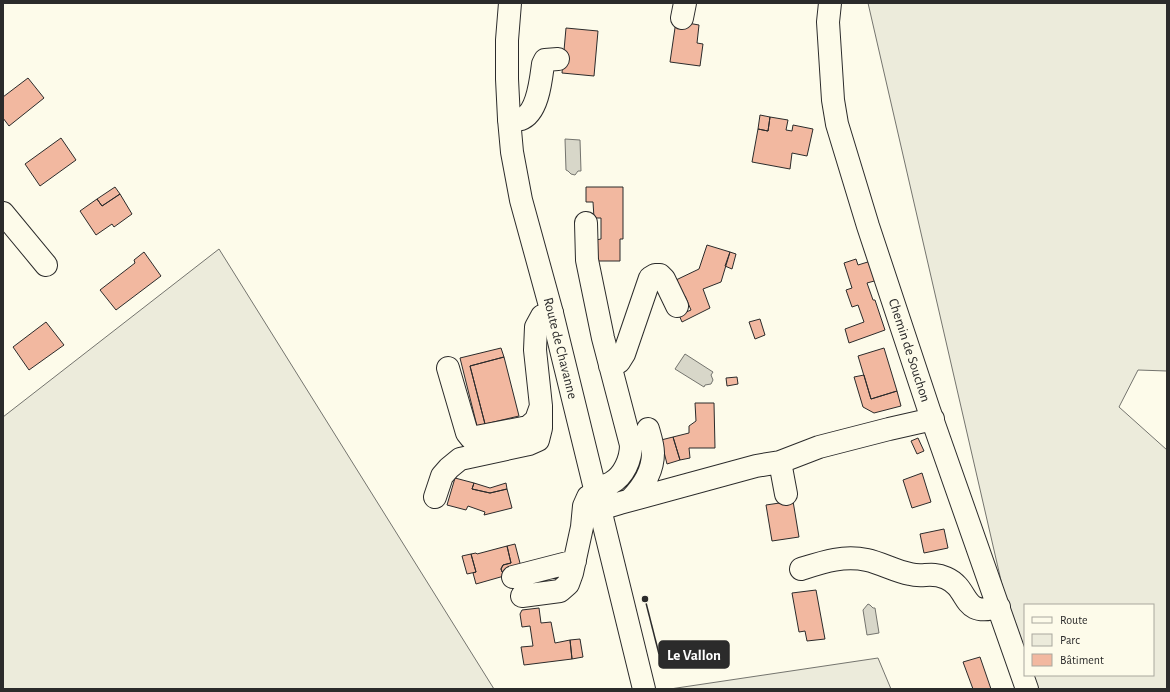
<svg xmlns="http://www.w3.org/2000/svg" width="1170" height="692" font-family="'Alegreya Sans',sans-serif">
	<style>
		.green { fill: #ecebdb; stroke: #74746e; fill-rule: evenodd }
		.water { fill: #d8d7c9; stroke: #74746e }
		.building { fill: #f2b8a0; stroke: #2b2b2b }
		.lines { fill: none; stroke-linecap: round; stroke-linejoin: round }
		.minor-casing { stroke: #2b2b2b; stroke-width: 24 }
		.major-casing { stroke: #2b2b2b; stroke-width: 24 }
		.minor { stroke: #fdfbea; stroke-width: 22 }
		.major { stroke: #fdfbea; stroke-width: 22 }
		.labels { text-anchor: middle; stroke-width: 3; stroke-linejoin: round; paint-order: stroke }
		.street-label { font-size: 14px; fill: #2b2b2b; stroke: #fdfbea }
		.leader { fill: none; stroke: #2b2b2b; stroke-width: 1.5 }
		.callout-dot { fill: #2b2b2b; stroke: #fdfbea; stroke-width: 1.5 }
		.callout { fill: #2b2b2b; stroke: #2b2b2b; stroke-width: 1.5 }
		.callout-label { font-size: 15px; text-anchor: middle; font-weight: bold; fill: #fff }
	</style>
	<rect width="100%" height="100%" fill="#fdfbea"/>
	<!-- green -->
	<path class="green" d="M868,3H1167V371L1138,370L1119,407L1167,450V689H1026ZM1025,605H1153V675H1025Z
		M219,249L494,689H3V417Z
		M878,658L891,689H670Z"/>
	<!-- water -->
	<path class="water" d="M565,139L580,140L581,171H578L575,175L571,174L568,171L566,170Z
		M685,354L713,372L711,375L713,380L711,384L705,385L704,387L675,369Z
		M868,604L870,605L873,608H875L879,633L867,635L863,610Z"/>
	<!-- building -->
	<path class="building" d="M676,21L699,25L697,43L703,44L700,66L670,62Z
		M566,28L598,31L594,76L562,73Z
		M28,78L44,98L9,126L3,118V97Z
		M760,115L770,117L768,131L758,129Z
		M770,117L788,120L786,130L792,131L793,125L813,129L807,156L792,153L790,169L752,162L758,129L768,131Z
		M61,138L76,160L40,186L25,164Z
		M115,187L120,194L102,206L97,199Z
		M586,187H623V239H620V261H597L596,240L601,239V218H594L593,202H586Z
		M120,194L132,214L114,227L112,224L96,235L80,211L97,199L102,206Z
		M707,245L730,252L721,282L703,289L710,308L682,322L679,315L691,310L685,296L683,297L676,280L699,269Z
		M144,252L161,276L116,310L100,290L135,263L134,260Z
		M730,252L736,254L732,269L725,266Z
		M856,259L858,265L871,261L878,280L867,283L873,300H875L885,330L849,343L845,329L864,322L858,305L852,307L846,290L852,288L844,263Z
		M760,319L765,335L755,339L749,322Z
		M46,322L64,345L29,370L13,347Z
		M501,348L504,357L470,366L485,424L477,426L460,358Z
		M884,348L897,391L871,399L858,356Z
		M504,357L519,416L485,424L470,366Z
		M864,375L871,399L897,391L901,406L874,413L863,407L854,377Z
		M737,377L738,384L727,386L726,378Z
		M695,403H714L715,448H689L690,458L680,460L673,437L689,433V426L696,421Z
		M673,437L680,460L667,464L661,440Z
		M918,438L924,451L917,454L911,441Z
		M922,473L931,502L912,508L903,480Z
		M455,478L474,483L472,489L490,493L507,489L512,508L484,515L485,512L468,506L466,510L447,505Z
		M474,483L490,488L506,483L507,489L490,493L472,489Z
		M793,501L799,537L772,541L766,505Z
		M944,529L948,548L924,553L920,534Z
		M515,544L521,567L502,572L501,569L503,565L511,563L507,546Z
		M507,546L511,563L503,565L501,569L504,576L476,584L473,573L476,572L471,554L476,553L477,554Z
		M471,554L476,572L467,574L462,556Z
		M816,590L825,639L807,641L805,631L799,632L792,593Z
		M539,608L541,623L551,622L555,643L570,640L572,659L524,665L521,647L533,646L530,626L522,627L520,614L522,610Z
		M580,639L583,657L572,659L570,640Z
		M980,657L991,689H973L963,662Z"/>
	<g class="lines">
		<!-- minor casing -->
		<g class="minor-casing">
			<path id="minor" d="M830,3L828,22L833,100L837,124L868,226L929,410L1027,689
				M682,18L685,3
				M509,119C512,119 518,120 521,119C538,113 541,79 543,64L545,60L558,59
				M3,213L46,265
				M586,223L587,260L603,338L631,445C631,459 624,476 611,483C606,486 600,487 595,488
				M610,366L619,362L624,354L650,278L655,275H660L664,279L677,306
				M448,368L467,433L471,438L528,427L536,420L541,406
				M780,462L786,494
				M435,497L442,476L449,468L460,459L529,444L538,440L541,428V406L535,350L536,327L542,316L552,313
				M630,500C642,488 653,471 653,453C653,445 650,436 648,429
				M600,509L620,503L756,466L780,462L819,447L889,429L933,419
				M801,569C823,562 843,555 867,560C881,563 895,571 910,574C924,578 930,571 946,578C971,589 960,618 999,607
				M513,577L575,561
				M522,596L560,591L568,584L572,573L582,527L584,506L588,497L597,495"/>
		</g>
		<!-- major casing -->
		<g class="major-casing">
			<path id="major" d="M510,3L507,40V79L509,119L512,152L521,200L552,313L644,689"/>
		</g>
		<!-- minor -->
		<use href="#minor" class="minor"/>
		<!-- major -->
		<use href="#major" class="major"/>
	</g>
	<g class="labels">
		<!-- street labels -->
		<g class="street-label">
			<text transform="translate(561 348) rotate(76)" y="5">Route de Chavanne</text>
			<text transform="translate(910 350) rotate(72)" y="5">Chemin de Souchon</text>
		</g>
	</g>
	<!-- callouts -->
	<path class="leader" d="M645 599L659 654"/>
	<circle class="callout-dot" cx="645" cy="599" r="4"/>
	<rect class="callout" x="659" y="641" width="70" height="27" rx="4"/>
	<g class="callout-label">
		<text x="694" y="660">Le Vallon</text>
	</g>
	<!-- border -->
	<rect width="1170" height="692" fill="none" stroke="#2b2b2b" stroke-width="8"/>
	<!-- legend -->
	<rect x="1024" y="604" width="130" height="72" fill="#fdfbea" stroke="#a9a89e"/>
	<rect x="1032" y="617" width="20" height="6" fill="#fdfbea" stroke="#a9a89e"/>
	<text x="1060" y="624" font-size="12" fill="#2b2b2b">Route</text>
	<rect x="1032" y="634" width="20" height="12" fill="#ecebdb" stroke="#a9a89e"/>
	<text x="1060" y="644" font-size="12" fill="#2b2b2b">Parc</text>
	<rect x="1032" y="654" width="20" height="12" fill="#f2b8a0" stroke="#a9a89e"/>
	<text x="1060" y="664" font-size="12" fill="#2b2b2b">Bâtiment</text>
</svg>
